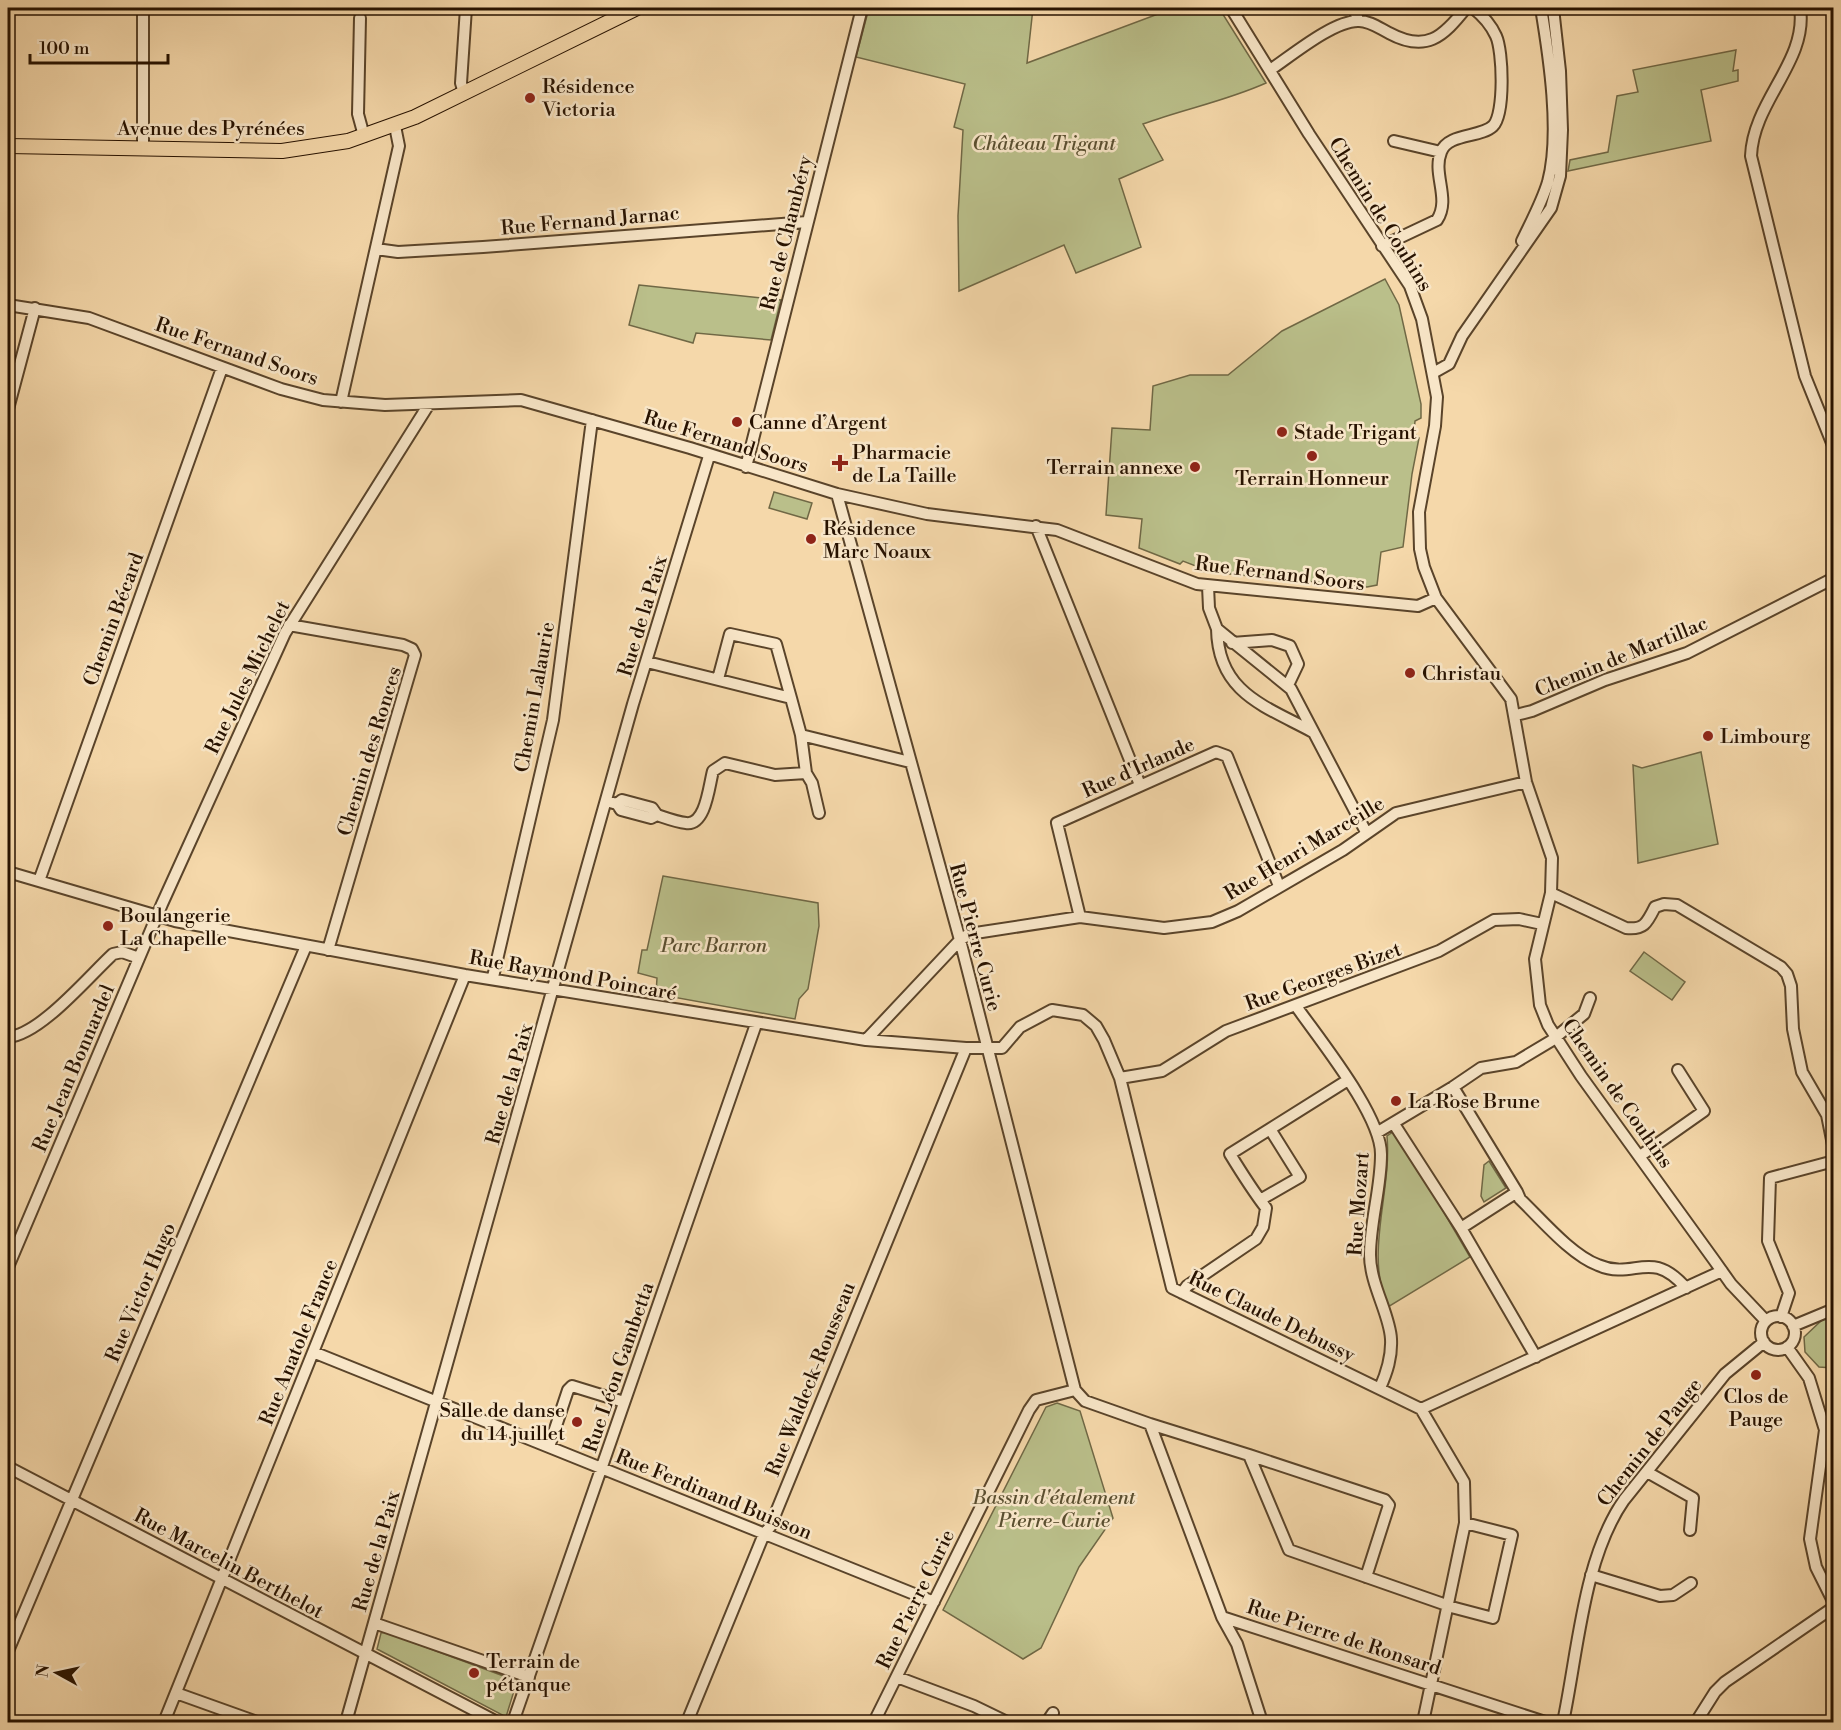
<svg xmlns="http://www.w3.org/2000/svg" width="1841" height="1730" font-family="'Libre Bodoni',serif">
	<style>
		.green { fill: #babf8a; stroke: #706845; stroke-width: 1.5 }
		.lines { fill: none; stroke-linecap: round; stroke-linejoin: round }
		.minor-casing { stroke: #5a442a; stroke-width: 14 }
		.major-casing { stroke: #271200; stroke-width: 16 }
		.minor { stroke: #f8e6c8; stroke-width: 10 }
		.major { stroke: #f5d8aa; stroke-width: 14 }
		.poi-dot { fill: #8f2418; stroke: #f8e6c8; stroke-width: 2 }
		.labels { text-anchor: middle; stroke-width: 5; stroke-linejoin: round; paint-order: stroke }
		.poi-label { font-size: 20px; fill: #271200; stroke: #f8e6c8; text-anchor: start }
		.street-label { font-size: 20px; fill: #271200; stroke: #f8e6c8 }
		.park-label { font-size: 20px; font-style: italic; fill: #5a4f30; stroke: #f8e6c8 }
	</style>
	<rect width="100%" height="100%" fill="#f5d8aa"/>
	<filter id="stains"><feTurbulence type="fractalNoise" baseFrequency=".00333" numOctaves="4"/><feColorMatrix values="0 0 0 0 .2 0 0 0 0 .09 0 0 0 0 .02 0 0 0 .5 -.17"/></filter>
	<radialGradient id="worn" r=".72"><stop offset=".6" stop-color="#630" stop-opacity="0"/><stop offset="1" stop-color="#630" stop-opacity=".3"/></radialGradient>
	<!-- green -->
	<path class="green" d="M869,8H1033L1027,63L1174,8H1219L1266,83C1226,101 1184,109 1143,124L1163,160L1119,179L1141,247L1076,273L1064,245L959,291L958,216L963,130L954,127L965,84L856,57Z
		M1736,50L1733,71L1738,70V81L1701,90L1711,141L1568,171L1570,160L1608,152L1617,96L1638,92L1633,70Z
		M1385,279L1399,305L1421,404V418L1415,421L1414,433L1419,438L1412,474L1403,547L1381,552L1377,585L1367,587L1199,571L1196,566L1183,561L1180,564L1139,548L1142,519L1106,515L1112,428L1150,430L1153,386L1190,375H1228L1282,331Z
		M639,285L781,300L771,340L696,333L693,343L629,325Z
		M774,492L812,503L807,519L769,508Z
		M1701,752L1718,844L1638,863L1633,765L1642,768Z
		M663,876L818,903L819,926L808,989L799,999L795,1019L656,994L657,978L638,973L642,950H647Z
		M1644,952L1685,982L1672,1000L1630,971Z
		M1396,1130L1470,1257L1388,1307C1364,1253 1392,1193 1387,1136Z
		M1489,1161L1506,1188L1484,1202L1481,1196L1484,1165Z
		M1833,1317V1368L1819,1367L1805,1352L1804,1337L1822,1320Z
		M1057,1403L1080,1411L1113,1518L1079,1567L1041,1648L1023,1659L943,1610L1046,1407Z
		M385,1632L517,1681L506,1717L377,1649L381,1633Z"/>
	<g class="lines">
		<!-- minor casing -->
		<g class="minor-casing">
			<path id="minor" d="M1231,8L1309,134L1410,286L1422,319L1437,397L1435,426L1419,512L1420,549L1424,567L1436,598L1511,699L1526,782L1552,858L1551,893L1535,959L1540,1005L1548,1025L1581,1076L1714,1260L1731,1284L1766,1321
				M1354,8L1358,20
				M1800,8C1808,61 1753,101 1751,156L1805,376L1834,448
				M360,18L358,114L364,136
				M1270,70C1291,56 1334,20 1359,21C1370,21 1379,28 1389,33C1426,53 1443,37 1466,8
				M464,93L461,83L466,8
				M1394,141L1441,152
				M143,148V8
				M1522,241C1531,222 1542,202 1548,182C1561,134 1549,56 1541,8
				M1382,246L1437,220C1451,199 1432,174 1441,152C1448,133 1480,138 1493,126C1505,114 1503,51 1496,36C1491,25 1482,15 1473,8
				M376,249L398,252L483,247L807,222
				M8,305L89,318L281,389L323,400L385,405L521,400L690,448L837,494L927,514L1057,530L1197,584L1418,606L1436,598
				M1433,373L1449,364L1462,336L1551,208L1560,176L1562,130L1560,71L1553,8
				M341,402L399,146L395,126
				M8,409L35,308
				M746,467L862,8
				M837,494L960,940L1075,1390L1085,1401L1150,1424L1222,1617L1545,1722
				M1036,526L1140,785
				M1208,586L1209,608L1217,629L1291,689L1366,832
				M289,625L403,645L412,649L415,655L328,950
				M1217,629C1218,693 1265,706 1313,732
				M1232,643L1272,640L1290,646L1298,664L1288,685
				M647,662L791,698L801,735L910,762
				M718,679L730,634L776,644L791,698
				M1516,715L1532,711L1605,680L1687,653L1834,578
				M801,735L806,773
				M606,801L617,804L622,800L652,808L657,815
				M617,804L621,810L651,818L657,815
				M657,815C666,818 676,822 686,823C706,826 709,785 713,771L725,763L775,775L806,773L812,783L819,813
				M8,872L175,921L465,975L866,1040L966,1048H1002L1020,1027L1052,1010L1083,1015L1096,1026L1104,1040L1120,1078L1172,1288L1421,1409L1722,1271
				M39,881L222,368
				M1551,893L1626,928C1644,930 1647,923 1655,907L1664,904L1677,905L1781,967L1787,974L1791,986L1793,1029L1802,1072L1827,1115L1834,1150
				M1080,917L1057,823L1216,752L1227,756L1279,886
				M493,977L553,720L592,420
				M1296,1006C1319,1039 1382,1116 1381,1155C1381,1188 1370,1222 1370,1255C1370,1284 1390,1315 1391,1339C1392,1357 1387,1372 1380,1388
				M8,1037C40,1035 88,977 113,954L122,952L139,958
				M866,1040L960,940L969,934L1080,917L1164,928L1212,922L1238,911L1343,850L1396,813L1526,782
				M1120,1078L1162,1071L1226,1031L1439,951L1494,920L1519,919L1542,924
				M1453,1087L1481,1068L1516,1062L1551,1041L1584,1014L1590,998
				M1394,1124L1461,1228L1536,1357
				M1270,1129L1348,1080
				M1378,1132L1453,1087L1517,1192L1461,1228
				M1640,1156L1704,1111L1678,1070
				M1517,1192L1520,1199C1541,1219 1571,1255 1598,1265C1635,1281 1650,1247 1686,1288
				M8,1267L162,904L285,633L429,404
				M1182,1293L1187,1286L1256,1239L1263,1227L1266,1208C1253,1191 1241,1172 1230,1154L1270,1129L1300,1177L1260,1200
				M1761 1333a17 17 0 1 1 34 0a17 17 0 1 1-34 0Z
				M1781,1317L1789,1293L1768,1241L1770,1178L1834,1161
				M1793,1326L1834,1309
				M1787,1347L1809,1378L1825,1430L1810,1539L1816,1567L1834,1603
				M313,1352L934,1602
				M1421,1409L1464,1482L1465,1523L1423,1722
				M1150,1424L1249,1455L1289,1550L1455,1608L1493,1618L1512,1535L1465,1523
				M549,1447L568,1390L572,1386L624,1402
				M1249,1455L1385,1500L1389,1505L1366,1577
				M8,1467L497,1722
				M1647,1472L1693,1498L1690,1530
				M1591,1575L1660,1596L1673,1595L1691,1583
				M1222,1617L1237,1644L1262,1722
				M374,1623L529,1677
				M8,1651L306,946
				M897,1677L974,1706L1007,1722
				M176,1693L257,1722
				M164,1722L465,975
				M346,1722L633,704L709,456
				M513,1722L756,1024
				M687,1722L764,1534L770,1527L966,1048
				M874,1722L1029,1410L1036,1400L1075,1390
				M1047,1722L1053,1713
				M1563,1722C1578,1652 1583,1559 1624,1500L1725,1374L1764,1342
				M1696,1722L1715,1692L1725,1682L1834,1607"/>
		</g>
		<!-- major casing -->
		<g class="major-casing">
			<path id="major" d="M8,146L282,151L348,141L415,117L637,8"/>
		</g>
		<!-- minor -->
		<use href="#minor" class="minor"/>
		<!-- major -->
		<use href="#major" class="major"/>
	</g>
	<!-- markers -->
	<g class="poi-dot">
		<circle cx="530" cy="98" r="6"/>
		<circle cx="737" cy="422" r="6"/>
		<circle cx="1282" cy="432" r="6"/>
		<circle cx="1312" cy="456" r="6"/>
		<path d="M837 454h6v6h6v6h-6v6h-6v-6h-6v-6h6z"/>
		<circle cx="1195" cy="467" r="6"/>
		<circle cx="811" cy="539" r="6"/>
		<circle cx="1410" cy="673" r="6"/>
		<circle cx="1708" cy="736" r="6"/>
		<circle cx="108" cy="926" r="6"/>
		<circle cx="1396" cy="1101" r="6"/>
		<circle cx="1756" cy="1375" r="6"/>
		<circle cx="577" cy="1422" r="6"/>
		<circle cx="474" cy="1673" r="6"/>
	</g>
	<g class="labels">
		<!-- poi labels -->
		<g class="poi-label">
			<text x="542" y="93">Résidence<tspan x="542" dy="23">Victoria</tspan></text>
			<text x="749" y="429">Canne d’Argent</text>
			<text x="1294" y="439">Stade Trigant</text>
			<text x="852" y="459">Pharmacie<tspan x="852" dy="23">de La Taille</tspan></text>
			<text x="1183" y="474" text-anchor="end">Terrain annexe</text>
			<text x="1312" y="485" text-anchor="middle">Terrain Honneur</text>
			<text x="823" y="535">Résidence<tspan x="823" dy="23">Marc Noaux</tspan></text>
			<text x="1422" y="680">Christau</text>
			<text x="1720" y="743">Limbourg</text>
			<text x="120" y="922">Boulangerie<tspan x="120" dy="23">La Chapelle</tspan></text>
			<text x="1408" y="1108">La Rose Brune</text>
			<text x="1756" y="1403" text-anchor="middle">Clos de<tspan x="1756" dy="23">Pauge</tspan></text>
			<text x="565" y="1417" text-anchor="end">Salle de danse<tspan x="565" dy="23">du 14 juillet</tspan></text>
			<text x="486" y="1668">Terrain de<tspan x="486" dy="23">pétanque</tspan></text>
		</g>
		<!-- street labels -->
		<g class="street-label">
			<text x="211" y="135">Avenue des Pyrénées</text>
			<text transform="translate(1381 214) rotate(58)" y="7">Chemin de Couhins</text>
			<text transform="translate(590 220) rotate(-5)" y="7">Rue Fernand Jarnac</text>
			<text transform="translate(786 233) rotate(-76)" y="7">Rue de Chambéry</text>
			<text transform="translate(237 351) rotate(19)" y="7">Rue Fernand Soors</text>
			<text transform="translate(726 441) rotate(17)" y="7">Rue Fernand Soors</text>
			<text transform="translate(1280 573) rotate(7)" y="7">Rue Fernand Soors</text>
			<text transform="translate(642 616) rotate(-73)" y="7">Rue de la Paix</text>
			<text transform="translate(113 619) rotate(-70)" y="7">Chemin Bécard</text>
			<text transform="translate(1621 656) rotate(-22)" y="7">Chemin de Martillac</text>
			<text transform="translate(247 677) rotate(-64)" y="7">Rue Jules Michelet</text>
			<text transform="translate(534 697) rotate(-80)" y="7">Chemin Lalaurie</text>
			<text transform="translate(369 751) rotate(-73)" y="7">Chemin des Ronces</text>
			<text transform="translate(1138 767) rotate(-24)" y="7">Rue d'Irlande</text>
			<text transform="translate(1304 848) rotate(-31)" y="7">Rue Henri Marceille</text>
			<text transform="translate(976 937) rotate(75)" y="7">Rue Pierre Curie</text>
			<text transform="translate(573 975) rotate(10)" y="7">Rue Raymond Poincaré</text>
			<text transform="translate(1323 976) rotate(-20)" y="7">Rue Georges Bizet</text>
			<text transform="translate(73 1068) rotate(-67)" y="7">Rue Jean Bonnardel</text>
			<text transform="translate(509 1084) rotate(-74)" y="7">Rue de la Paix</text>
			<text transform="translate(1618 1093) rotate(55)" y="7">Chemin de Couhins</text>
			<text transform="translate(1358 1204) rotate(-86)" y="7">Rue Mozart</text>
			<text transform="translate(140 1292) rotate(-67)" y="7">Rue Victor Hugo</text>
			<text transform="translate(1272 1316) rotate(26)" y="7">Rue Claude Debussy</text>
			<text transform="translate(298 1342) rotate(-68)" y="7">Rue Anatole France</text>
			<text transform="translate(618 1367) rotate(-71)" y="7">Rue Léon Gambetta</text>
			<text transform="translate(810 1379) rotate(-68)" y="7">Rue Waldeck-Rousseau</text>
			<text transform="translate(1649 1442) rotate(-52)" y="7">Chemin de Pauge</text>
			<text transform="translate(714 1494) rotate(22)" y="7">Rue Ferdinand Buisson</text>
			<text transform="translate(376 1551) rotate(-74)" y="7">Rue de la Paix</text>
			<text transform="translate(229 1563) rotate(28)" y="7">Rue Marcelin Berthelot</text>
			<text transform="translate(915 1599) rotate(-64)" y="7">Rue Pierre Curie</text>
			<text transform="translate(1344 1637) rotate(18)" y="7">Rue Pierre de Ronsard</text>
		</g>
		<!-- park labels -->
		<g class="park-label">
			<text x="1044" y="150">Château Trigant</text>
			<text x="714" y="952">Parc Barron</text>
			<text x="1054" y="1504">Bassin d'étalement<tspan x="1054" dy="23">Pierre-Curie</tspan></text>
		</g>
	</g>
	<!-- margin -->
	<rect width="1841" height="1730" fill="none" stroke="#f5d8aa" stroke-width="30"/>
	<rect x="9" y="9" width="1823" height="1712" fill="none" stroke="#271200" stroke-width="3"/>
	<rect x="15" y="15" width="1811" height="1700" fill="none" stroke="#271200" stroke-width="1.5"/>
	<!-- north arrow -->
	<g transform="translate(57 1673) rotate(278)" stroke="#f8e6c8" stroke-width="4.5" paint-order="stroke">
	<path d="M0-4.5L10 22L0 15L-10 22Z" fill="#271200"/>
	<text y="-9" font-size="16" font-weight="bold" text-anchor="middle" fill="#271200">N</text>
	</g>
	<!-- scale -->
	<path d="M30 54v9h138v-9" fill="none" stroke="#271200" stroke-width="3"/>
	<text x="39" y="54" font-size="18" fill="#271200" stroke="#f8e6c8" stroke-width="4.5" paint-order="stroke">100 m</text>
	<rect width="100%" height="100%" filter="url(#stains)"/>
	<rect width="100%" height="100%" fill="url(#worn)"/>
</svg>
